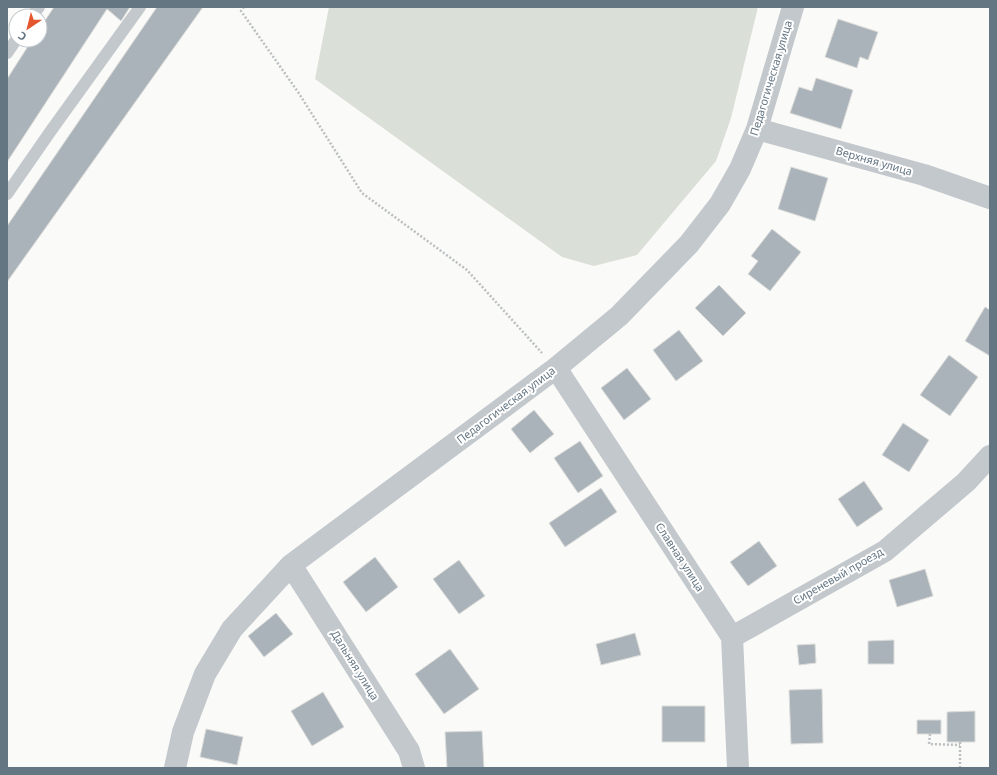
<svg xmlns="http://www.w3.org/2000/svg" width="997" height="775" font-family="'Noto Sans',sans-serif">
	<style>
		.green { fill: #dadfd7 }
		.building { fill: #aab3b9; stroke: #dcdcda }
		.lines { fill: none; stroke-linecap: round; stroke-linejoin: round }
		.path { stroke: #bbbfc2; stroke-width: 2.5; stroke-dasharray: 2 2; stroke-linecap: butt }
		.lane { stroke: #c3c8cc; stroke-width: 12 }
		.street { stroke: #c3c8cc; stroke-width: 22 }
		.labels { text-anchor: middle; stroke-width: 4; stroke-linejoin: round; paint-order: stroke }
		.street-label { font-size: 11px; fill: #657683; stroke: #fff }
	</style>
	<rect width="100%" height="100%" fill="#fafaf8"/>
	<!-- green -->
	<path class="green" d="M329,7H758L731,118L716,161L637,255L594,266L562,257L315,79Z"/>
	<!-- building -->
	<path class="building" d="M54,7H130L121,21L107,9L7,162V79L32,40H40V28Z
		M157,7H203L7,282V226Z
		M838,19L878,32L868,60L860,57L857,68L825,57Z
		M816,78L853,90L841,129L790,113L799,87L812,91Z
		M791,167L828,178L815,221L778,209Z
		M772,229L801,252L770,291L748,274L758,261L751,256Z
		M719,285L746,313L723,336L695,308Z
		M985,307L990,310V356L965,341Z
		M679,330L703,361L676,381L653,350Z
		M949,355L978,377L950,416L920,395Z
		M627,368L651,399L624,420L601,388Z
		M534,410L554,434L530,453L511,429Z
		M903,423L929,440L909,472L882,455Z
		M580,441L603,476L578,493L554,458Z
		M864,481L883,509L857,527L838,499Z
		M601,488L617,512L565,547L549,523Z
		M759,541L777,566L748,586L730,562Z
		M375,557L398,587L366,612L343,582Z
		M459,560L485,596L459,614L433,579Z
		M925,569L933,596L897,607L889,580Z
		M276,613L293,634L264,657L248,636Z
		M635,633L641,655L601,665L596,644Z
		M894,640V664H868V641Z
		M815,644L816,663L799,665L797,645Z
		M450,649L479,689L444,714L415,674Z
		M822,689L823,743L791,744L789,690Z
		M323,692L344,727L312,746L291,711Z
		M662,706H705V742H662Z
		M975,711V742H947V712Z
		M917,720H941V734H917Z
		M206,729L243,737L237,765L200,757Z
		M482,731L484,768H447L445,732Z"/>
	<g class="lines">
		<!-- path -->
		<path class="path" d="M244,7L241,11L298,92L362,193L467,270L542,353
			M930,734L929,744L960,745
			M960,768V742"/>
		<!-- lane -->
		<path class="lane" d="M32,16L39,7
			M7,53L16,40
			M7,194L50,132L140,7"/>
		<!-- street -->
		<path class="street" d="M757,129L924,175L990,198
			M556,368L732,637L738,768
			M291,565L409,751L414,768
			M732,637L885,551L966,482L990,456
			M175,768L183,732L205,674L232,629L291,565L556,368L619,316L689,244L720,204L740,169L757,129L793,7"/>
	</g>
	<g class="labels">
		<!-- street labels -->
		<g class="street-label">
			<text transform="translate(771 78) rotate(-73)" y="4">Педагогическая улица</text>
			<text transform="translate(874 161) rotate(16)" y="4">Верхняя улица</text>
			<text transform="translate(506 405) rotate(-37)" y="4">Педагогическая улица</text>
			<text transform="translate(680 557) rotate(57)" y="4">Славная улица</text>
			<text transform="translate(838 576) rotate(-30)" y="4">Сиреневый проезд</text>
			<text transform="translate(355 665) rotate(58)" y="4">Дальняя улица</text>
		</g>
	</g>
	<!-- border -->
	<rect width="997" height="775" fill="none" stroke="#657683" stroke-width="16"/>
	<!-- north arrow -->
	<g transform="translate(28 28) rotate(215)"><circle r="19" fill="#ffffff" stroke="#c1c8cd"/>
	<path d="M0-3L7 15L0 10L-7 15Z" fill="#e4572e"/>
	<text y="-6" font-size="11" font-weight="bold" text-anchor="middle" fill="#657683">С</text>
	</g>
</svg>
